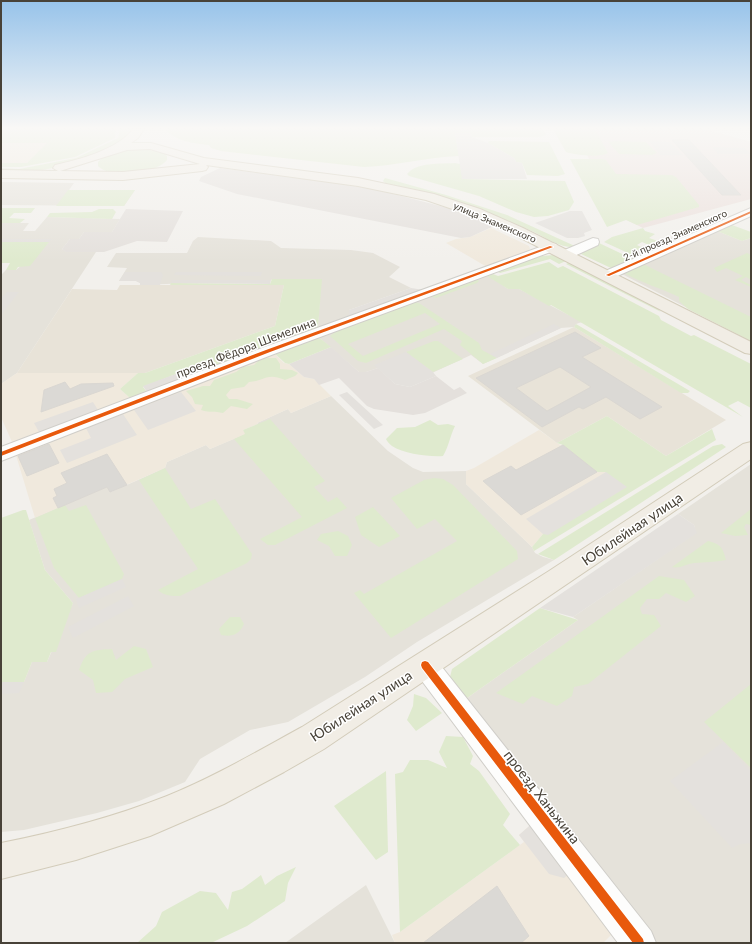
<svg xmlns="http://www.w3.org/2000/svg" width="752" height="944" font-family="Lato,sans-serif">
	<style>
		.residential { fill: #e5e2da }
		.commercial { fill: #f0e9dd }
		.industrial { fill: #e4e0dc }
		.education { fill: #e8e3d8 }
		.medical { fill: #ece1dd }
		.green { fill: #dfeace; fill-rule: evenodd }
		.parking { fill: #e4e1dd }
		.building { fill: #dbd9d5; stroke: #dad7d2; fill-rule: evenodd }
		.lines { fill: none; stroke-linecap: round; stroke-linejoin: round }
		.minor-casing { stroke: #d0cec9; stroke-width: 2 }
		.major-casing { stroke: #d3ccba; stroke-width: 2 }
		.minor { fill: #fdfdfc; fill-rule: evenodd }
		.major { fill: #f1ede5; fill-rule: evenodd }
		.cycleway-casing { stroke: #fff; stroke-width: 2 }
		.cycleway { fill: #e8590c; fill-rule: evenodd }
		.labels { text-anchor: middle; stroke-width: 3; stroke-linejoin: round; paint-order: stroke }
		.far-street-label { font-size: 10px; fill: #484238; stroke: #fff }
		.street-label { font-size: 12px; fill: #484238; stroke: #fff }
		.near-street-label { font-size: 14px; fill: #484238; stroke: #fff }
	</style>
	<rect width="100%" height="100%" fill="#f2f0ec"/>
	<!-- residential -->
	<path class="residential" d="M1,182L74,183L69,190H135L124,206L1,205Z
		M47,217L120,219L112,232H84L79,239H70L62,249L67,252H96L17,373L1,384V275L6,270H16L48,243L1,242V223H29L23,231H35Z
		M717,231L742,241L751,238V341L622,274V272Z
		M198,237L271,241L281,248L351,250L373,253L400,267L389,277L411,288L349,310V317L318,327L321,279H273L271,280L140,285V283L136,281H119L127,268L107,267L116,253H187L193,241Z
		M491,271L493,274L488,275L508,289H519L582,322L576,324L574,327L561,328L483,364L471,355L432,373L436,376L378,368L366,372H359L321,339L315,337Z
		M331,396L388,451L413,468L423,472L466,471V484L532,547L535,553L543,557L554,560L417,642L365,677L288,722L250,730L200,759L185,782L139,801L97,813L24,830L1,832V682H24L32,662H47L73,603L45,570L29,520L107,487L111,492L165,468L167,462L206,445L210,449L245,434L258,424L257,423L288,409L291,413Z
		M751,464V943H654L460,703L578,620L573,617L696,533L694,525L678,514Z
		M366,885L395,943H285Z"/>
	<!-- commercial -->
	<path class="commercial" d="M1,143H48L27,163L1,167Z
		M491,228L529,246L530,249L527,252L487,267L446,243L456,239L470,237Z
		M273,352L284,363L289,364L304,377L314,379L331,396L291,413L288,409L257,423L258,424L243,430L246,434L210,449L206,445L167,462L165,468L110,492L107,487L35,518L15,452Z
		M17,373H138L120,389L130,398L12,442L1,417V384Z
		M539,430L557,443L606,472L543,534L532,547L466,484V471L474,468Z
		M535,821L613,933L603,943H395L392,935L400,932L524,842L519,835Z"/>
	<!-- industrial -->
	<path class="industrial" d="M220,168L335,183L378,190L448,208L494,226L470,237L461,238L237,194L199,181L201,177Z
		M126,209L183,211L167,242L137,241L104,252H66L62,249L70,239H79L84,232H112Z
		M331,347L359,372H366L378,368L395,384L410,387L436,376L454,390L460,387L467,393L425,413L413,415L374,409L367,406L339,378L319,385L314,379L304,377L289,364Z"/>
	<!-- education -->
	<path class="education" d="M120,285H284L275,326L145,373H17L72,289L117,290Z
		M574,327L726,420L666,456L607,416L557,443L468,376Z"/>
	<!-- medical -->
	<path class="medical" d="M575,129H706L751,142V199L643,228L623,218L589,159Z"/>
	<!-- green -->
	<path class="green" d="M1,129H116L115,138L75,157L21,167H1V163H27L47,143H1Z
		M120,129H132C124,148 62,168 41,170C28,172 14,171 1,171V168L19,169L76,158L118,138Z
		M165,129H393L396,131L395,129H543L546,135L540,137H472L470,133H455L459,156C427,157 396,166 364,167L221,151L211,148L209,145C193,143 177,142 165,129Z
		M553,129H595L608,153C600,158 575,155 566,152Z
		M489,141L549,142L565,174L558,176L527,175L522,163L516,162L514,158L488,143Z
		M614,141L646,142L657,153L652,155L619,154L610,144L609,142Z
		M144,149L164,153L167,156V160C156,174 110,179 98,166V162C108,150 130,150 144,149Z
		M570,159H602L606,160L616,174L672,175L676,177L699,205V207L637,225L626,220L607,227Z
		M455,163L460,164L463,179L565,181L574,202L569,210L548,216L534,217L516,212L479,196L409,176L407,174C417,162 440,164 455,163Z
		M385,178L446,195L507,215L577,247C562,249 548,239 534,232C486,210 438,194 385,183L383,181Z
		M68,190H135L124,206H56Z
		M1,208H35L31,213H14L9,218L25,219L20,223H1Z
		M99,209H113L116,212L112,219L47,217L50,213L92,212Z
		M732,225L751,232V238L742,241L717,231Z
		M643,228L645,231L655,234L649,238L658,241L649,245L642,242L637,245L643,248L633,252L643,256L639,258L604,242L612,237Z
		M1,242H49L30,266L18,267L16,270H6L10,263H1Z
		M599,243L635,260L616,268H611L581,254V251Z
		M747,253L751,255V280L746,277L741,280L751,285V287L735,280L743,276L726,268L717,272L714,268Z
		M553,255L566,261L559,264L550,259L500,273L494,270L542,256Z
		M549,262L558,268L563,266L659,316L661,320L691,336L694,335L751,364V408L738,401L728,406L743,417L551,305L549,306L519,289H508L487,276L493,274L498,276Z
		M570,262L652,304L661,312L566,264Z
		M641,263L751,317V341L688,309L679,301V297C660,288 642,283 624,273Z
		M272,279H322L318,327L199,372L194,367L143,387L147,392L130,398L120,389L138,373H145L275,326L284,285H170L171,283L270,284Z
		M477,279L479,281L477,283L436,298L429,296Z
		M415,302L419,303L479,343L482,350L497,358L483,364L460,345L462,341L444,329L366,363L358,361L330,336L335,332L407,304ZM425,313L440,324L363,356L348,344Z
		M576,324L690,391L688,393H681L574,327Z
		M315,337L321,339L331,347L289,364L285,363L273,352Z
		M434,341H438L463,359L433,372L406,352Z
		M267,358H276L280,364V369L292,370L298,373L295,376L285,380C266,372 266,381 249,382L244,387L231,389L226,395L229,399H237L253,404L247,409L231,406L223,413C214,411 211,413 201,410L203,405L195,404L192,397L186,391L203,386H210L214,380L236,372L243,367L254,365L258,361Z
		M607,416L666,456L712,429L716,440L534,551L532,547L543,534H548L606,472H597L563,445L557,443Z
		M270,419L325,481L314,487L328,502L337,497L347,508L275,545H268L260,539L302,517L234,439L245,434L243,430Z
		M430,420L438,425L448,424L455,426C450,436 449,446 443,456C429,457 404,454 392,446C389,444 387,441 386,439L397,428L415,427Z
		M722,444L726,447L554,560L538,554L713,446Z
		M165,468L191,509L215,499L252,554L251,559L247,563L180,596C172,596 164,596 158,590L198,569L139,480Z
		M434,478L443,479L453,485L517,551L518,559L391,638L354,593L360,590L364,594L457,541L435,519L417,529L391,498L424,480Z
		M65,505L69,511L86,505L124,574L122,579L79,598L54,568L35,518Z
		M373,507L400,536L379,547L361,535L355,517Z
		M751,509V525L746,524L744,527L748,535L735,536L721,533Z
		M23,510H26L45,570L73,603L56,652H51L47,662H32L24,682H1V518Z
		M338,531L348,536L352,545L347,556H335L329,546L317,540L321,534Z
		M708,541C720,544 723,547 726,560C715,562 705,562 694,563C686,564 680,569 672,567Z
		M659,576L684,580L695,596L686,602L666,593L659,599H647L640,608L642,614L654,615L661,626L588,684L574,687L572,696L557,706L532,696L523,704L496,693Z
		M540,608L578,620L460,703L449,681L452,669Z
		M230,617H240L244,624C239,635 232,637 221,635L219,629Z
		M134,646L146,649L153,667L125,679L112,692L96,693L93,680L79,670C86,650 93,650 112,649L116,660Z
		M751,684V768L704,722Z
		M414,694L426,698L442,713L416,731L407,720L413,706Z
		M446,736L463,737L473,756L470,764L479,771L510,814L503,825L520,845L400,932L395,774L403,772L410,760H428L447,768L439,752Z
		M386,771L388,852L376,860L334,806Z
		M296,867L288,883L285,901L247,926L211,943H137L156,926L162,912L200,891L216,893L228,910L232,892L242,889L261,875L265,885L277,876Z"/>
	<!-- parking -->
	<path class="parking" d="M455,133H471L472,137L488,143L514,158L516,162L522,163L527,179H462Z
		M649,141L670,142L683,155H660Z
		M712,147L745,148L751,154H718Z
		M570,211H582L592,230L584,233L585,236L578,238H567L535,223Z
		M671,237L677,240L639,255L633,252Z
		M1,239H52L49,242H1Z
		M125,272H161L163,275L160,285H140V283L136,281H119Z
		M176,272H262L261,276L174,275Z
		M172,280H271L270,284L171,283Z
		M411,288L424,290L349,317V310Z
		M7,292H19L1,315V299Z
		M554,324L561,328L497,358L490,354Z
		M406,352L433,372L436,376L410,387L395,384L374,365Z
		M195,367L199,372L147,392L143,386Z
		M181,392L196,411L148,430L134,410Z
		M347,392L383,425L374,429L339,395Z
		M93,402L98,410L39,432L34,423Z
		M123,414L137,435L67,463L60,450L91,438L86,428Z
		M606,472L627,487L548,535L543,534L526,519Z
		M678,514L694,525L697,533L573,617L540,608Z
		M122,579L126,587L79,608L76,599Z
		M128,596L134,606L73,638L68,627Z
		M1,682H24L19,693L1,694Z
		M723,742L751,771V843L740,844L732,848L670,781Z
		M535,821L570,873L564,878L549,874L519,835Z"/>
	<!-- building -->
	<path class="building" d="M672,140H689L741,195H722Z
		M575,332L601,348L582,357L662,407L640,419L606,397L583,409L579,407L542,427L476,378ZM560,367L591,387L547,411L516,388Z
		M65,382L70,389L81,384L113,383L114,386L41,412L44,390Z
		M49,444L59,463L27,476L18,456Z
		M563,445L597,472L521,515L483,481L511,466L516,470Z
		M107,454L127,485L110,492L107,487L58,508L53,498L57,496L54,489L67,483L61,473Z
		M497,886L529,936L521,943H423Z"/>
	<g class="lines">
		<!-- minor casing -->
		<g class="minor-casing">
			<path id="minor" d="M751,208V216L613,278L608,279L603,278L601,275L603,272Z
				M593,238L598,239L599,242L598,245L570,258H560L558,255L560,252Z
				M551,243L556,244L558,247L556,250L274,354L1,461V447L262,348Z
				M425,653L434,657L651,931L656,943H618L416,673L412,665L416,657Z"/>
		</g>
		<!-- major casing -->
		<g class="major-casing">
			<path id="major" d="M133,129H144L138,138L131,143H151L204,158L358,178L434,194L480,209L523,228L751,342V354L745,353L513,234L470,215L426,200L358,186L206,165L208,167L206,170L202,171L123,180L1,178V170L58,171L53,168L55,165C78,160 119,149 133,129ZM150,149L200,164L123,172L60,171L127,150Z
				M751,442V459L324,749L284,772L224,804L150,836L76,860L1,879V843C57,832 114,817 167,796C214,777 258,751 302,727L549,571L743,444Z"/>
		</g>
		<!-- minor -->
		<use href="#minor" class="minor"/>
		<!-- major -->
		<use href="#major" class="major"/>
		<!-- cycleway casing -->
		<g class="cycleway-casing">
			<path id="cycleway" d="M751,211V213L609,276L606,275Z
				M550,246L553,247L270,352L1,456V452L266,350Z
				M425,661L428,662L643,939L644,943H633L422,668L421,665L422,662Z"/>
		</g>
		<!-- cycleway -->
		<use href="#cycleway" class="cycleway"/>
	</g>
	<!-- sky -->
	<linearGradient id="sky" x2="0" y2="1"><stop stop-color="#97c3ea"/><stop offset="0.49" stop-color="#f9f8f6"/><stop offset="1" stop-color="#f9f8f6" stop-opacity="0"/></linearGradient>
	<rect width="752" height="261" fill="url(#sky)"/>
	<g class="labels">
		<!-- far-street labels -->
		<g class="far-street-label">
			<text transform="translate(495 222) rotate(23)" y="4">улица Знаменского</text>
			<text transform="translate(675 235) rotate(-24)" y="4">2-й проезд Знаменского</text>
		</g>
		<!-- street labels -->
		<g class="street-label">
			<text transform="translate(246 348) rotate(-21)" y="4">проезд Фёдора Шемелина</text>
		</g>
		<!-- near-street labels -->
		<g class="near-street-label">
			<text transform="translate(632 529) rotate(-34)" y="5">Юбилейная улица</text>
			<text transform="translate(361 706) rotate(-33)" y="5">Юбилейная улица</text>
			<text transform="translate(542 797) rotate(52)" y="5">проезд Ханьжина</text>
		</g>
	</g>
	<!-- border -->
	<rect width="752" height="944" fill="none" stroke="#484238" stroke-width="4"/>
</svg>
